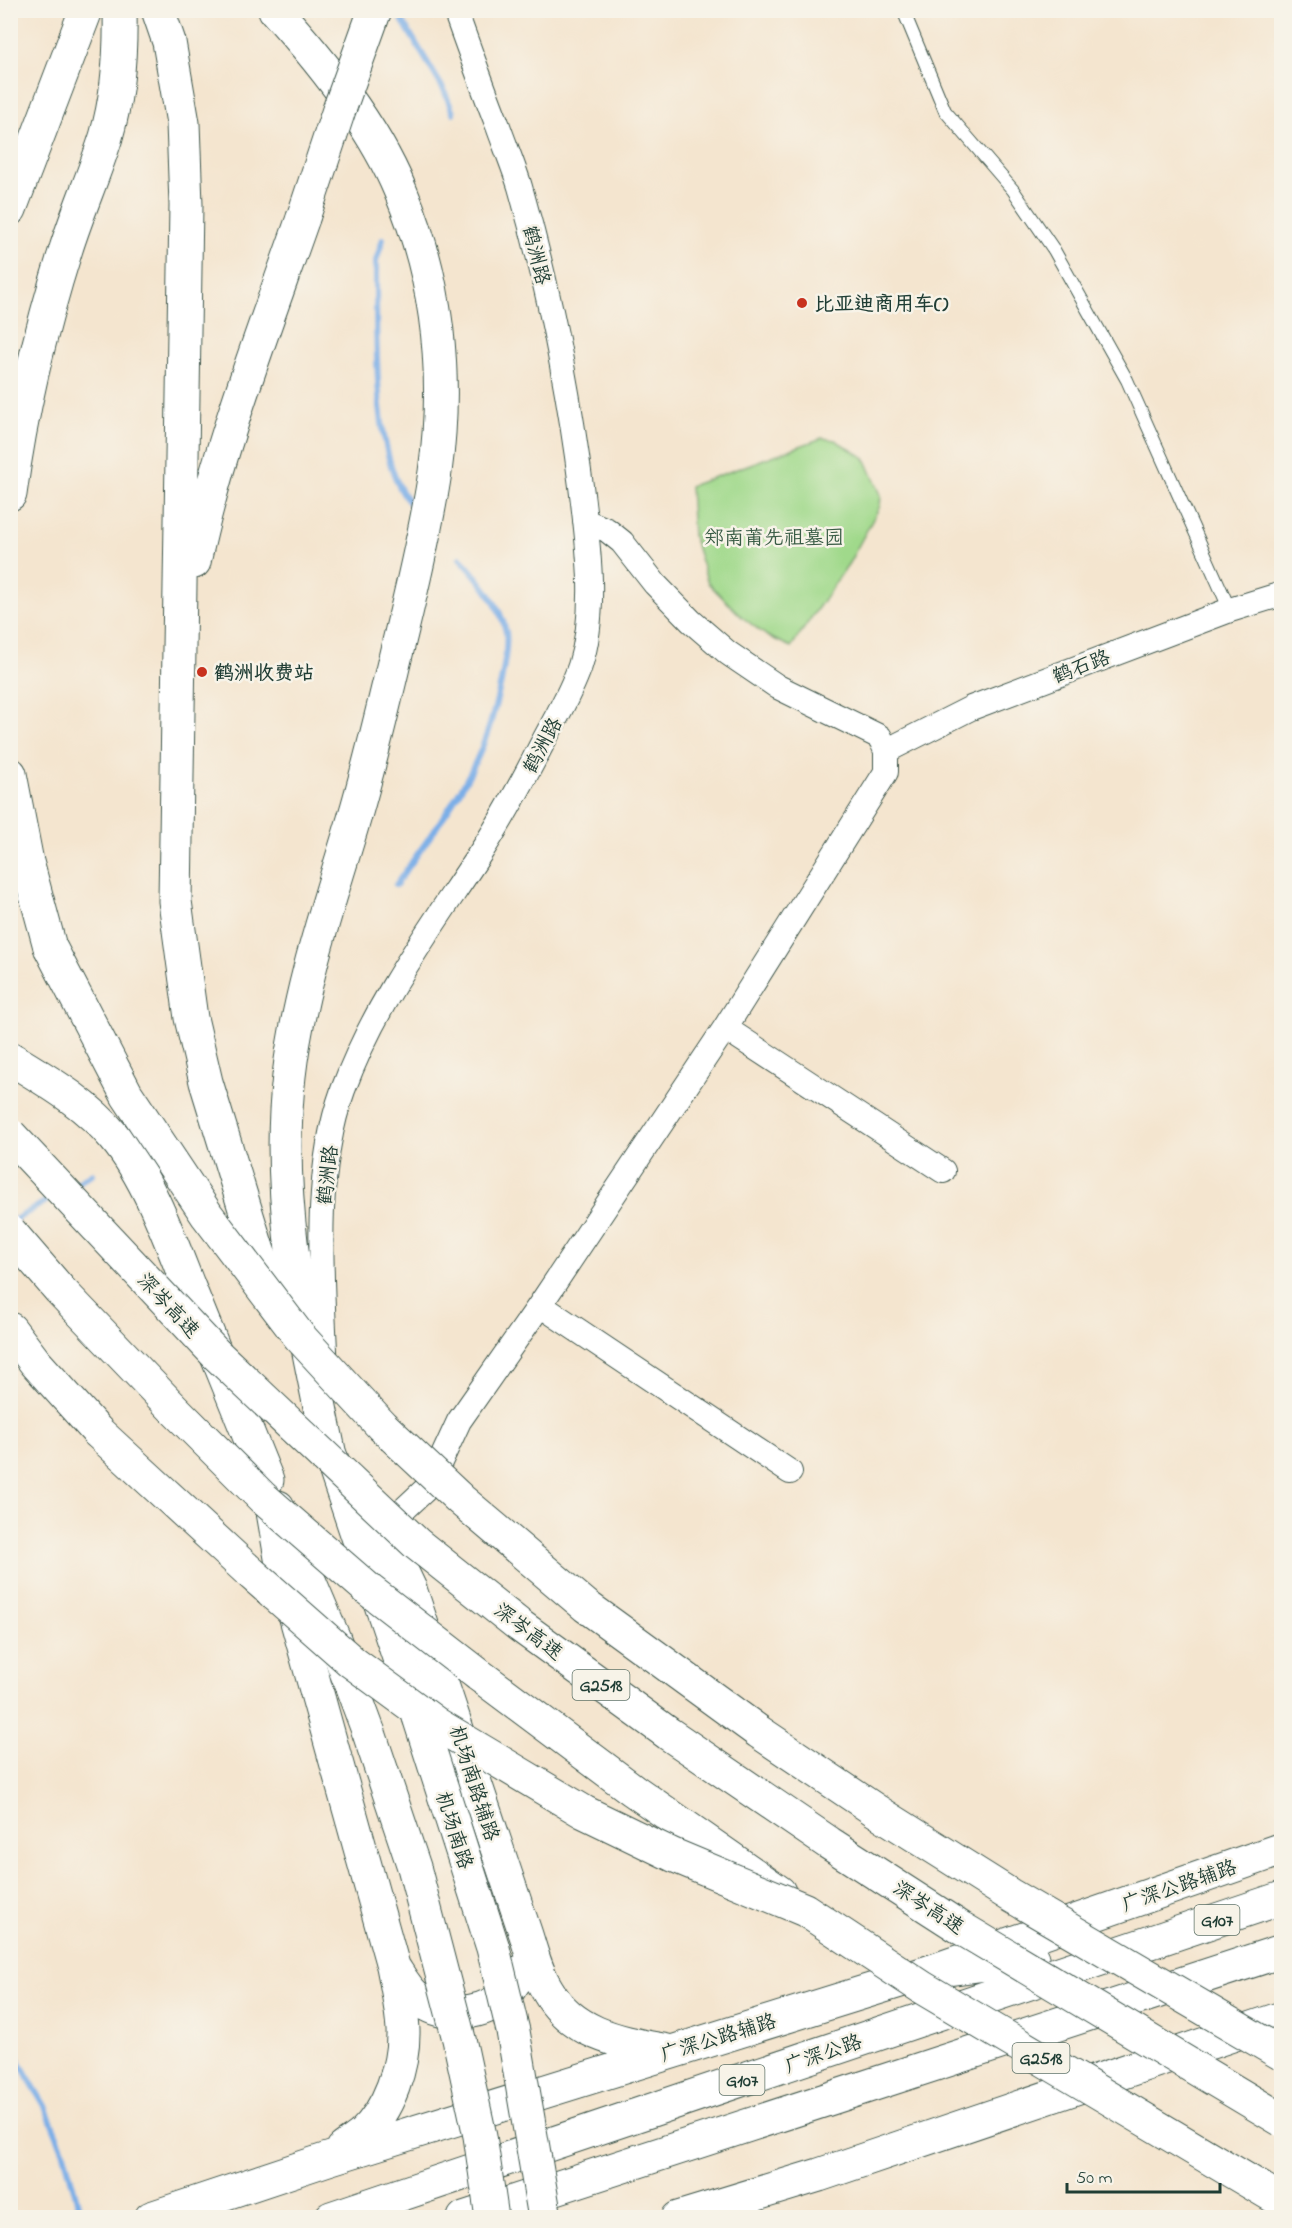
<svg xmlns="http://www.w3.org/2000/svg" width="1292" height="2228" font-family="'Indie Flower','LXGW WenKai TC',sans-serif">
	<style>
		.green { fill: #a0d98b; stroke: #608b60; stroke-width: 1.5 }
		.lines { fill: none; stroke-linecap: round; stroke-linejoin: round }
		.stream { stroke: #7aaee7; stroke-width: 6 }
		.service-casing { stroke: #3f564b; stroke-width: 14 }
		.minor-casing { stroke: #3f564b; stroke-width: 26 }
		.primary-casing { stroke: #3f564b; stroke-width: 35 }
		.trunk-casing { stroke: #3f564b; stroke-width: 35 }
		.motorway-casing { stroke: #3f564b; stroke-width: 35 }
		.service { stroke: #fff; stroke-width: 12 }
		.minor { stroke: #fff; stroke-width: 24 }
		.primary { stroke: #fff; stroke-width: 33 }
		.trunk { stroke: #fff; stroke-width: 33 }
		.motorway { stroke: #fff; stroke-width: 33 }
		.trunk-bridge-casing { stroke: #3f564b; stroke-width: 35; stroke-linecap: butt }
		.motorway-bridge-casing { stroke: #3f564b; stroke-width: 35; stroke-linecap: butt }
		.trunk-bridge { stroke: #fff; stroke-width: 33 }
		.motorway-bridge { stroke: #fff; stroke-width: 33 }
		.poi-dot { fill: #c8321e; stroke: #f7f3e8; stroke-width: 2 }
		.labels { text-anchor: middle; stroke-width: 5; stroke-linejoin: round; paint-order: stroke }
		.shield { fill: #f7f3e8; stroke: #60746a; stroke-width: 1.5 }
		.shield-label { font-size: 18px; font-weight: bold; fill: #1f3d34 }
		.street-label { font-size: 20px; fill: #1f3d34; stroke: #f7f3e8 }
		.poi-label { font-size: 20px; font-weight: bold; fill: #1f3d34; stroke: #f7f3e8; text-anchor: start }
		.park-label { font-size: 20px; fill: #395c45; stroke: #f7f3e8 }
	</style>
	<rect width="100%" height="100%" fill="#f7f3e8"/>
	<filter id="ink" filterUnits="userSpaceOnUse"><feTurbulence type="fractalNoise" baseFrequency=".0167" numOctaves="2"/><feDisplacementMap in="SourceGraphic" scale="12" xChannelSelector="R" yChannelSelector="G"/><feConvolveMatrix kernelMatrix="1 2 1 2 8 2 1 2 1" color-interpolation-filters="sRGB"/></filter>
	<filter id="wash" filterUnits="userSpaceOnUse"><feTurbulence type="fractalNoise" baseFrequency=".008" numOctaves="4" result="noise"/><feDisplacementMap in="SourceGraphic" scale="24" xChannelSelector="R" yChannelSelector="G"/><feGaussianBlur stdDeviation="1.35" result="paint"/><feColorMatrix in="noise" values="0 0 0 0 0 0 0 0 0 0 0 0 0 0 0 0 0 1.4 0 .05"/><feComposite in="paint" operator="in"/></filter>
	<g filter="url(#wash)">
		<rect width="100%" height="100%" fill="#f4e5cf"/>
		<!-- green -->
		<path class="green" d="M822,438L835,440L865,458L881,495L880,506L849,563L791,647L767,636L742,617L708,583L693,536L690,486Z"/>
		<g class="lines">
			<!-- stream -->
			<path class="stream" d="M396,10L444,90L453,113
				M383,239L376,261C377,320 370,459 410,503
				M396,885C423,845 455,805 476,761C488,736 495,709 501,682C504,667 508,647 506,632C500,603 479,579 460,558
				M72,1186L92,1174
				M13,1221L53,1197
				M10,2046L45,2106L64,2153L81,2215"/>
		</g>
	</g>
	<g filter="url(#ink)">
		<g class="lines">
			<!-- service casing -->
			<g class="service-casing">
				<path id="service" d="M903,10L945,111L1013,190L1054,250L1127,380L1230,610"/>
			</g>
			<!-- minor casing -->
			<g class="minor-casing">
				<path id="minor" d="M886,751L971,708L1230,610L1282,594
					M725,1028L943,1171
					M540,1305L790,1472
					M326,1371C322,1280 312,1176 343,1090C375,1003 431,928 481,852C504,817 523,781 542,744C555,719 571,693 580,666C598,609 588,544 581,486C568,385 548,285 520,187C514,167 505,146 498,126C483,88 469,49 455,10
					M382,1530L429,1486L459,1421L540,1305L725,1028L886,772V751L880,737L778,687L728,653L691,621L655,584L622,542L607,530L585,521"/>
			</g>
			<!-- primary casing -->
			<g class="primary-casing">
				<path id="primary" d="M362,1500L382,1530L410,1589L526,1935C532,1954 537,1974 548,1991C573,2035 621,2042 667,2051
					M273,1512L284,1575L393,1966C397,1987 402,2009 403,2030C404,2067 389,2110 362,2135C356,2140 349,2144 343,2149
					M394,1968C401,1979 407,1990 417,1998C440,2017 477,2017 501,1998C509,1991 515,1981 520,1972
					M151,2218L328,2159L932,1971L1282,1849
					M678,2218L819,2175L1282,2018"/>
			</g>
			<!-- trunk casing -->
			<g class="trunk-casing">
				<path id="trunk" d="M331,1457L419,1717
					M278,1507L334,1639L369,1733
					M932,1971L1032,1958
					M331,2218L1282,1898
					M464,2218L1282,1951"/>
			</g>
			<!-- motorway casing -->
			<g class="motorway-casing">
				<path id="motorway" d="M158,10L169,42L183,123L186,205L175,901L191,1018L206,1082L257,1248L275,1300
					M275,10C322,62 373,125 400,190C438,279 448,376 435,472C428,520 417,566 406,613C389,682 374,751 354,819C329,903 299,989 289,1076C274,1203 304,1328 329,1451
					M10,209L86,10
					M10,494C21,412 41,328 66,249C78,211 94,175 106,137C118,96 121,53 120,10
					M194,562C219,445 263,332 303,218
					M10,774L27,862L50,947
					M10,1058C49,1082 86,1103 115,1138C147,1176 170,1239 188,1285C214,1350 241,1415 267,1480
					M10,1329L35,1362L98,1432
					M479,1675L633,1790L779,1892"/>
			</g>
			<!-- service -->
			<use href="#service" class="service"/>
			<!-- minor -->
			<use href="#minor" class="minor"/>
			<!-- primary -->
			<use href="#primary" class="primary"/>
			<!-- trunk -->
			<use href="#trunk" class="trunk"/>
			<!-- motorway -->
			<use href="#motorway" class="motorway"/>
			<!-- trunk-bridge casing -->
			<g class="trunk-bridge-casing">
				<path id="trunk-bridge" d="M419,1717L493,1948L513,2031L545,2218
					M369,1733L414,1867L459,2039L480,2136L492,2218"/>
			</g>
			<!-- motorway-bridge casing -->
			<g class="motorway-bridge-casing">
				<path id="motorway-bridge" d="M303,218L339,110L375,10
					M50,947L127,1095L207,1215L299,1336L382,1426L461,1500L586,1606L759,1732L875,1810L1010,1895L1282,2054
					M10,1135L216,1354L417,1544L519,1625L669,1734L829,1843L961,1928L1282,2120
					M10,1232L60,1290L173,1408L263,1498L369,1590L479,1675
					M98,1432L251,1573L352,1662L438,1725L584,1812L673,1855L805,1910L923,1988L1282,2201"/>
			</g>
			<!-- trunk-bridge -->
			<use href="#trunk-bridge" class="trunk-bridge"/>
			<!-- motorway-bridge -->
			<use href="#motorway-bridge" class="motorway-bridge"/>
		</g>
	</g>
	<!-- markers -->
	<g class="poi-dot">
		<circle cx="802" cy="303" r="6"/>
		<circle cx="202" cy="672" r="6"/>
	</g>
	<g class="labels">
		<!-- shield labels -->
		<g class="shield">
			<rect x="572.5" y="1670" width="57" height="30" rx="4.5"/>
			<rect x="1194.5" y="1905" width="45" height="30" rx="4.5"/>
			<rect x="1012.5" y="2043" width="57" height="30" rx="4.5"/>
			<rect x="719.5" y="2065" width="45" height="30" rx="4.5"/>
		</g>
		<g class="shield-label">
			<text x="601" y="1691">G2518</text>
			<text x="1217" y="1926">G107</text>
			<text x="1041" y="2064">G2518</text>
			<text x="742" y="2086">G107</text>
		</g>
		<!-- street labels -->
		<g class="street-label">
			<text transform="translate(537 255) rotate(76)" y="7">鹤洲路</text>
			<text transform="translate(1081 666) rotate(-21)" y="7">鹤石路</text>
			<text transform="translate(542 745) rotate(-62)" y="7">鹤洲路</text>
			<text transform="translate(327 1175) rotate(-84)" y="7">鹤洲路</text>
			<text transform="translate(169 1305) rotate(47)" y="7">深岑高速</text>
			<text transform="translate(529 1631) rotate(37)" y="7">深岑高速</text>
			<text transform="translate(475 1783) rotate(72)" y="7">机场南路辅路</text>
			<text transform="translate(455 1830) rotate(72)" y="7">机场南路</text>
			<text transform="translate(1179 1885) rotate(-19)" y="7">广深公路辅路</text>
			<text transform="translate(929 1907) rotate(33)" y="7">深岑高速</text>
			<text transform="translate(718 2037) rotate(-17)" y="7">广深公路辅路</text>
			<text transform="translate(823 2053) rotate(-19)" y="7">广深公路</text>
		</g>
		<!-- poi labels -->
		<g class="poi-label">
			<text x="814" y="310">比亚迪商用车()</text>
			<text x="214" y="679">鹤洲收费站</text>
		</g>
		<!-- park labels -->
		<g class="park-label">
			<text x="774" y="544">郑南莆先祖墓园</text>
		</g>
	</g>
	<!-- margin -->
	<rect width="1292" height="2228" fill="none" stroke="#f7f3e8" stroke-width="36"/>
	<!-- scale -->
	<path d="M1067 2183v9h153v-9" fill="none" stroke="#1f3d34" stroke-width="3"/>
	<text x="1076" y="2183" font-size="18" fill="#1f3d34" stroke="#f7f3e8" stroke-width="4.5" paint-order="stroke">50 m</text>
</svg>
